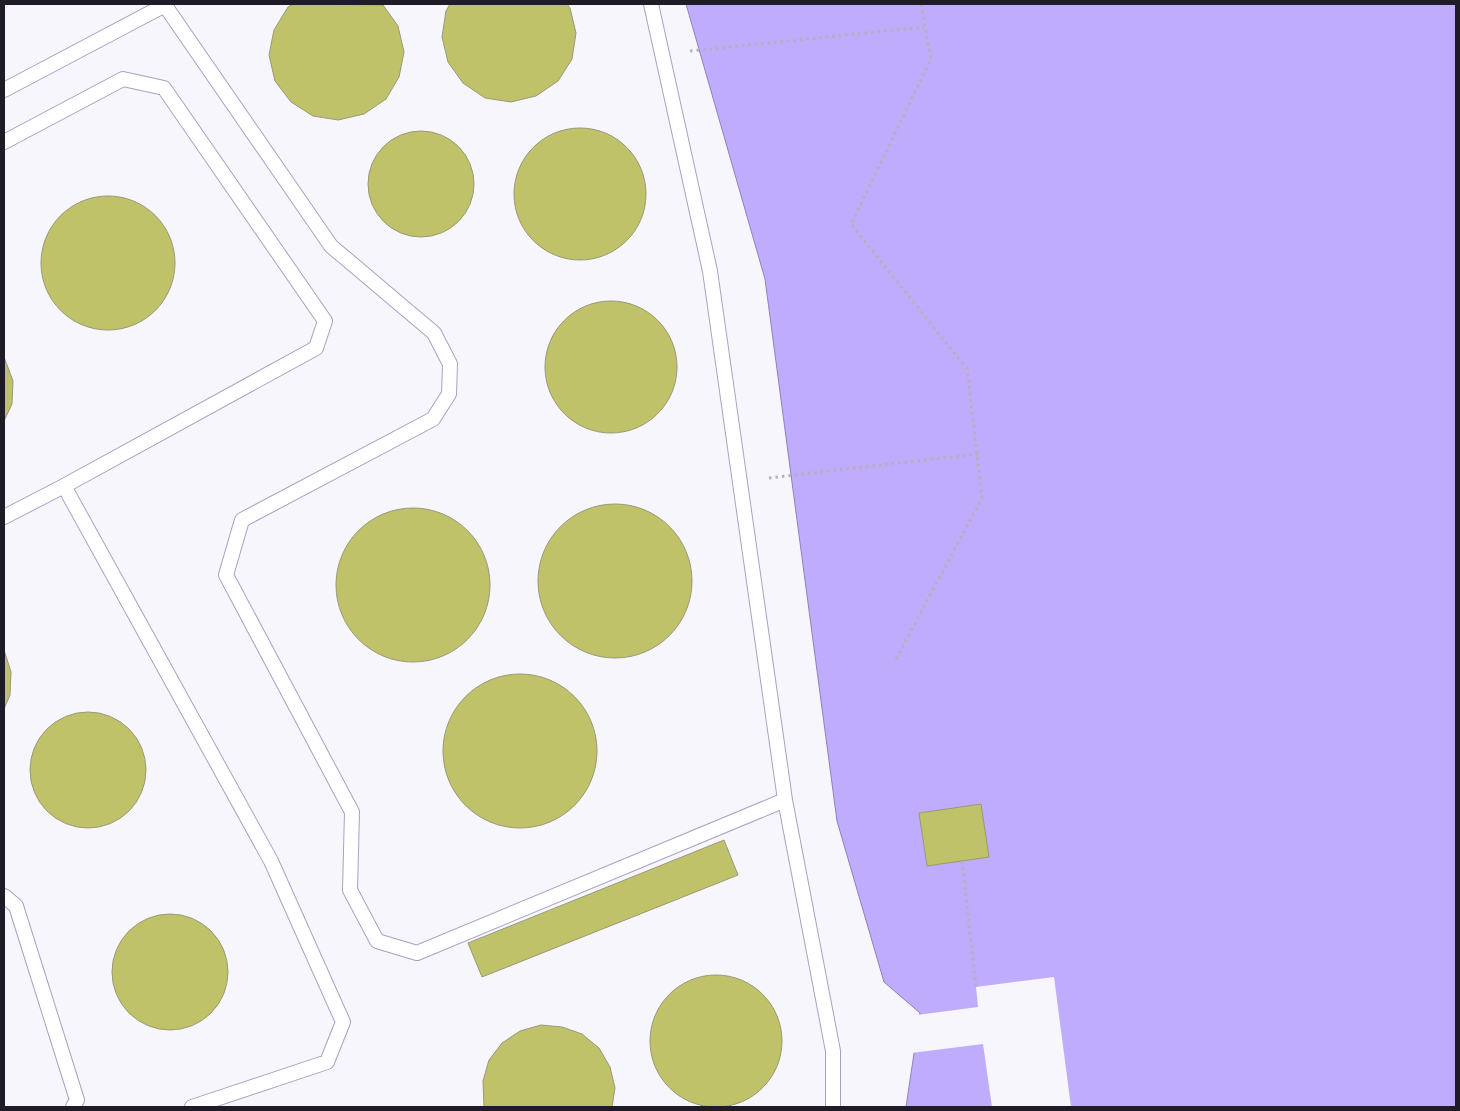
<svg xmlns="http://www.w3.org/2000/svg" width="1460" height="1111" font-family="Barlow,sans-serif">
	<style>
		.water { fill: #c0acfc; stroke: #9081bc }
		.pier { fill: #f8f6fd }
		.building { fill: #c0c269; stroke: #989978 }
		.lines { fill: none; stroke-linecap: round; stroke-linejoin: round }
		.service-casing { stroke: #a9a1c2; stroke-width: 16 }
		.path { stroke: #b3b1ba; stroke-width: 3; stroke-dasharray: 2.5 4; stroke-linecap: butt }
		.service { stroke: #fff; stroke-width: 14 }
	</style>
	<rect width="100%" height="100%" fill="#f8f6fd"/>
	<!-- water -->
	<path class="water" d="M686,4H1456V1107H906L920,1013L884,982L837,821L765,279Z"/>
	<!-- pier -->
	<path class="pier" d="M1054,977L1071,1107H992L983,1044L911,1053L917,1015L978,1007L976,987Z"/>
	<!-- building -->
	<path class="building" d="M293,4L383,5L398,26L404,52L399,77L386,99L364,114L338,120L313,116L291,102L275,81L269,55L274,30L288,7Z
		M450,4H567L570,8L576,33L572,59L558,81L536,96L511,102L485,98L463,83L448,62L442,37L446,11Z
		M514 194a66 66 0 1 1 132 0a66 66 0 1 1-132 0Z
		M368 184a53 53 0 1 1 106 0a53 53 0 1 1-106 0Z
		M41 263a67 67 0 1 1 134 0a67 67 0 1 1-134 0Z
		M545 367a66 66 0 1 1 132 0a66 66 0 1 1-132 0Z
		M4,357L13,381L12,404L4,421Z
		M538 581a77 77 0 1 1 154 0a77 77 0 1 1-154 0Z
		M336 585a77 77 0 1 1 154 0a77 77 0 1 1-154 0Z
		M4,650L11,672L10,695L4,709Z
		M443 751a77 77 0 1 1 154 0a77 77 0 1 1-154 0Z
		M30 770a58 58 0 1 1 116 0a58 58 0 1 1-116 0Z
		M981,804L989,857L927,866L919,813Z
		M724,840L738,875L482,977L468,943Z
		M112 972a58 58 0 1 1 116 0a58 58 0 1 1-116 0Z
		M650 1041a66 66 0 1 1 132 0a66 66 0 1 1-132 0Z
		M541,1025L562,1027L582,1034L599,1048L610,1067L615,1088L612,1107H484L483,1081L489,1060L502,1043L520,1031Z"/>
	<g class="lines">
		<!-- service casing -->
		<g class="service-casing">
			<path id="service" d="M164,4L331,246L434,333L450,364L449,394L433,419L242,520L226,575L352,812L350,890L377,941L417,953L785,800
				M651,4L710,271L785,800L833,1051V1107
				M4,90L167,4
				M4,142L123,79L164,88L325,321L316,348L64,486L4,517
				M64,486L271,861L343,1022L327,1062L192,1107
				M4,896L16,906L77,1100L73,1107"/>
		</g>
		<!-- path -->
		<path class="path" d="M690,51L924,27
			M769,478L977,454
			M896,659L982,498L967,369L851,224L931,59L921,4
			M962,861L976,987"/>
		<!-- service -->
		<use href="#service" class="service"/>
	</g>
	<!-- border -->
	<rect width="1460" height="1111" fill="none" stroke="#1f1c28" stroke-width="10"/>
</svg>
